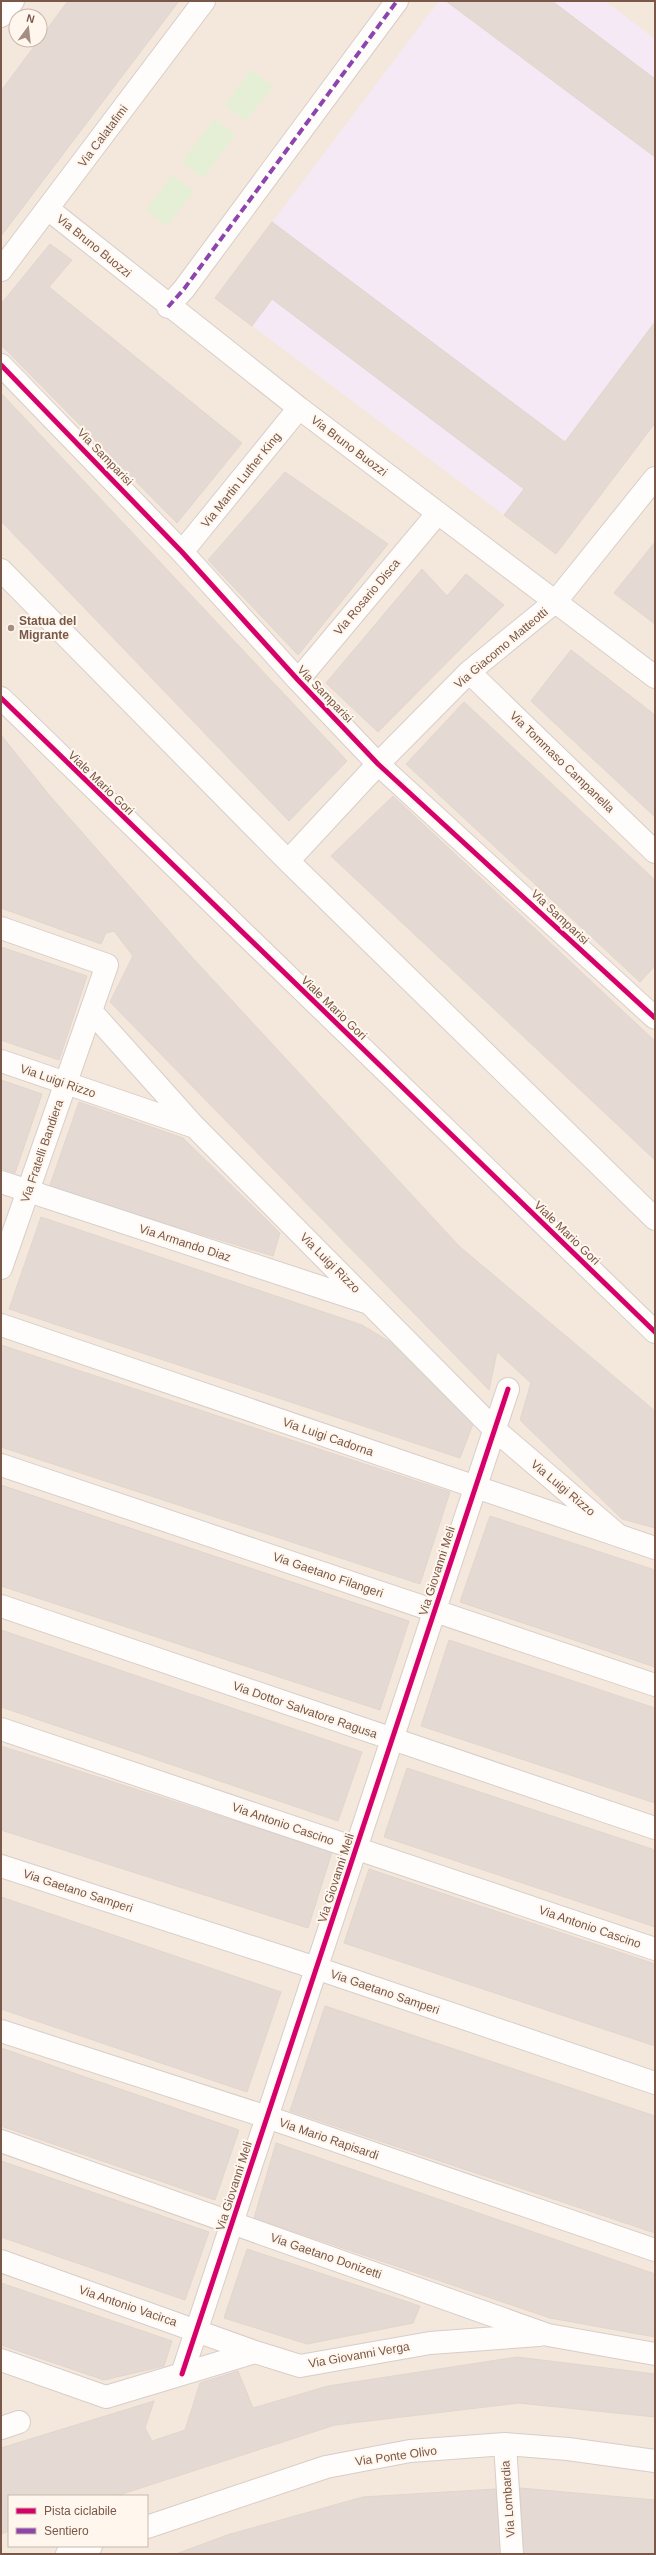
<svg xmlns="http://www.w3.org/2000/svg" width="656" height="2555" font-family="Arial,sans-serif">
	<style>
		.residential { fill: #f4e7dc; fill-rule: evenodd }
		.education { fill: #f4e9f4 }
		.green { fill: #e5efd5 }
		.building { fill: #e5dad3; stroke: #e2d5cd }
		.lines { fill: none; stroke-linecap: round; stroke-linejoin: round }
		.minor-casing { stroke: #d7cec8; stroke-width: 24 }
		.minor { stroke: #fefdfc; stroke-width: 22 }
		.quiet { stroke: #8e44ad; stroke-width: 4; stroke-dasharray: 8 4; stroke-linecap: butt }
		.cycleway-casing { stroke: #fff7ed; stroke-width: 8 }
		.cycleway { stroke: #d6006c; stroke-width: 5 }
		.poi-dot { fill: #a58d82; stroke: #fff7ed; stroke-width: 1.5 }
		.labels { text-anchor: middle; stroke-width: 4; stroke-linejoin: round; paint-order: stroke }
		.street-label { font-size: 12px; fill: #795749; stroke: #fff7ed }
		.poi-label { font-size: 12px; font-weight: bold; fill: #795749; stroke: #fff7ed; text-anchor: start }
	</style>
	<rect width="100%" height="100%" fill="#f8f2ec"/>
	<!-- residential -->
	<path class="residential" d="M1,1H655V2554H1ZM16,16H40V40H16ZM9,2496H147V2546H9Z"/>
	<!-- education -->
	<path class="education" d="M439,1H605L655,39V423L556,554L215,298Z"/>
	<!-- green -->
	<path class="green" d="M251,70L273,86L246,121L225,105Z
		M214,119L235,135L203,178L182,162Z
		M172,175L194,191L167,226L146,210Z"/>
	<!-- building -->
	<path class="building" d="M68,1H179L1,236V91Z
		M446,1H552L655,79V157Z
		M272,222L565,442L655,322V423L556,554L504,515L524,489L272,299L252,326L215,298Z
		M50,244L72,260L49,287L242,443L177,523L1,345V304Z
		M1,393L347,761L289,821L1,521Z
		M285,472L388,544L298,655L208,560Z
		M655,542V624L614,593Z
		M422,569L447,596L466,574L504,605L378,732L326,683Z
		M571,650L655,715V817L531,701Z
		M464,702L655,880V966L640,982L406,764Z
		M1,735L50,796L189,954L459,1246L655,1411V1528L622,1519L520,1420L531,1383L497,1352L489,1390L110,1002L133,956L114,931L106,933L101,944L1,908Z
		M393,796L655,1041V1160L331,856Z
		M1,947L87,976L59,1060L1,1040Z
		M1,1080L42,1094L15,1173L1,1168Z
		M79,1102L183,1138L280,1233L273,1256L49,1188Z
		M41,1217L362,1325L390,1342L473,1424L460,1458L9,1309Z
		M1,1345L450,1492L420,1584L1,1447Z
		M1,1485L409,1621L380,1710L1,1586Z
		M490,1516L655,1570V1667L460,1602Z
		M1,1630L362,1752L338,1821L1,1707Z
		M449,1640L655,1708V1803L421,1726Z
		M1,1746L332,1852L308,1928L1,1830Z
		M407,1768L655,1850V1927L384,1837Z
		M369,1869L655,1964V2046L344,1943Z
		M1,1897L281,1992L247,2092L1,2009Z
		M325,2006L655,2116V2233L290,2111Z
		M1,2048L239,2130L215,2200L1,2126Z
		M276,2143L655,2274V2337L550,2318L254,2218Z
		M1,2161L209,2232L185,2300L1,2237Z
		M247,2249L420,2306L413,2323L307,2344L224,2318Z
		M1,2283L172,2341L164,2366L104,2380L1,2345Z
		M517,2357L655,2374V2417L519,2403L335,2425L116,2496H9V2531L1,2534V2448L154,2401L145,2428L152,2441L185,2430L200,2383L238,2371L253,2408L328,2386Z
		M520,2488L655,2500V2554H524Z
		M496,2489L501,2554H176L227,2535L363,2497Z"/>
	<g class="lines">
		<!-- minor casing -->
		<g class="minor-casing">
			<path id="minor" d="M1,16L13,1
				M48,209L299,408L655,677
				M1,270L204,1
				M168,307L184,289L397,1
				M1,365L182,552L298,680L378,764L655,1018
				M182,552L299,408
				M1,570L288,861L655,1219
				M469,672L655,852
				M298,680L437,514
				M1,698L655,1332
				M288,861L378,764L469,672L556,601L655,478
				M1,928L107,965L1,1268
				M91,1011L194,1126
				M1,1061L195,1127L494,1429L618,1535
				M1,1182L366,1302
				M1,1325L655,1548
				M1,1465L655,1685
				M1,1606L655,1828
				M1,1729L655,1949
				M1,1866L316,1968L655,2083
				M1,2031L267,2117L655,2250
				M1,2141L548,2335L655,2354
				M1,2261L255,2352L300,2366L430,2343L539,2335
				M1,2360L106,2397L255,2352
				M182,2374L508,1389
				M1,2428L19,2422
				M505,2444L512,2554
				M147,2527L326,2467L410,2451L505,2444L568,2449L655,2461
				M67,2554L91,2546"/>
		</g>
		<!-- minor -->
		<use href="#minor" class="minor"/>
		<!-- quiet -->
		<path class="quiet" d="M168,307L184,289L397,1"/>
		<!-- cycleway casing -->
		<g class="cycleway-casing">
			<path id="cycleway" d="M1,365L182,552L298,680L378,764L655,1018
				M1,698L655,1332
				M182,2374L508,1389"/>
		</g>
		<!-- cycleway -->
		<use href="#cycleway" class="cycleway"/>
	</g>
	<!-- markers -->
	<circle class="poi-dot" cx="11" cy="628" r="4"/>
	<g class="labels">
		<!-- street labels -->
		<g class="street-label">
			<text transform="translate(103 136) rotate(-53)" y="4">Via Calatafimi</text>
			<text transform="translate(94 246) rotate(39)" y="4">Via Bruno Buozzi</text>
			<text transform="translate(349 446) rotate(37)" y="4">Via Bruno Buozzi</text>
			<text transform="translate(105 457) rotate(46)" y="4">Via Samparisi</text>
			<text transform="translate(241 480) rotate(-51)" y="4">Via Martin Luther King</text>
			<text transform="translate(367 597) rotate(-50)" y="4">Via Rosario Disca</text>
			<text transform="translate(501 648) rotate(-40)" y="4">Via Giacomo Matteotti</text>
			<text transform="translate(325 694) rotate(46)" y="4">Via Samparisi</text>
			<text transform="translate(562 762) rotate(44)" y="4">Via Tommaso Campanella</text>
			<text transform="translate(101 783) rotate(44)" y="4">Viale Mario Gori</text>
			<text transform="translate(560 917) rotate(43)" y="4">Via Samparisi</text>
			<text transform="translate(334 1008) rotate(44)" y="4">Viale Mario Gori</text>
			<text transform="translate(58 1081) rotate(19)" y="4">Via Luigi Rizzo</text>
			<text transform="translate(42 1151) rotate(-71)" y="4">Via Fratelli Bandiera</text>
			<text transform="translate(567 1233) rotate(44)" y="4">Viale Mario Gori</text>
			<text transform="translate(185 1243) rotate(18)" y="4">Via Armando Diaz</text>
			<text transform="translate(330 1263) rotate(45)" y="4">Via Luigi Rizzo</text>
			<text transform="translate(328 1437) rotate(19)" y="4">Via Luigi Cadorna</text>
			<text transform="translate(563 1488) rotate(40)" y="4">Via Luigi Rizzo</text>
			<text transform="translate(437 1571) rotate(-72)" y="4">Via Giovanni Meli</text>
			<text transform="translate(328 1575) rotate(19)" y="4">Via Gaetano Filangeri</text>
			<text transform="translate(305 1710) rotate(19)" y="4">Via Dottor Salvatore Ragusa</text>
			<text transform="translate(283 1824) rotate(19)" y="4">Via Antonio Cascino</text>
			<text transform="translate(336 1878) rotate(-72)" y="4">Via Giovanni Meli</text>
			<text transform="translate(78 1891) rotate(18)" y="4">Via Gaetano Samperi</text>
			<text transform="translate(590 1927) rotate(19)" y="4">Via Antonio Cascino</text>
			<text transform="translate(385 1992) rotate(19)" y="4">Via Gaetano Samperi</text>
			<text transform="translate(329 2139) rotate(19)" y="4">Via Mario Rapisardi</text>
			<text transform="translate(234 2186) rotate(-72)" y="4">Via Giovanni Meli</text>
			<text transform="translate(326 2256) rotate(19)" y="4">Via Gaetano Donizetti</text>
			<text transform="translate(128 2306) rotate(19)" y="4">Via Antonio Vacirca</text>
			<text transform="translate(359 2355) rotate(-10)" y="4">Via Giovanni Verga</text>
			<text transform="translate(396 2456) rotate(-8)" y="4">Via Ponte Olivo</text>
			<text transform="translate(508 2499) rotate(-94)" y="4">Via Lombardia</text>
		</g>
		<!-- poi labels -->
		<g class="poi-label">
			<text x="19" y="625">Statua del<tspan x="19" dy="14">Migrante</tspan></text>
		</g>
	</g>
	<!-- border -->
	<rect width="656" height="2555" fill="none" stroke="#795749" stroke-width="4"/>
	<!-- legend -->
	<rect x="8" y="2495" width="140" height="52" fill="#fff7ed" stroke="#c9b7ab"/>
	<rect x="16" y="2508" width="20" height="6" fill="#d6006c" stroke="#c9b7ab"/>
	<text x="44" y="2515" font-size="12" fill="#795749">Pista ciclabile</text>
	<rect x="16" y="2528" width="20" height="6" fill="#8e44ad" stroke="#c9b7ab"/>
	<text x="44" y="2535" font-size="12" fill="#795749">Sentiero</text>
	<!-- north arrow -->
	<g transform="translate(28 28) rotate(15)"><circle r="19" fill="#fff7ed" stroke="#c9b7ab"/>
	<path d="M0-3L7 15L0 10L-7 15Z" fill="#a58d82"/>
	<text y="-6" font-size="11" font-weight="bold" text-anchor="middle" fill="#795749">N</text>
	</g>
</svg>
